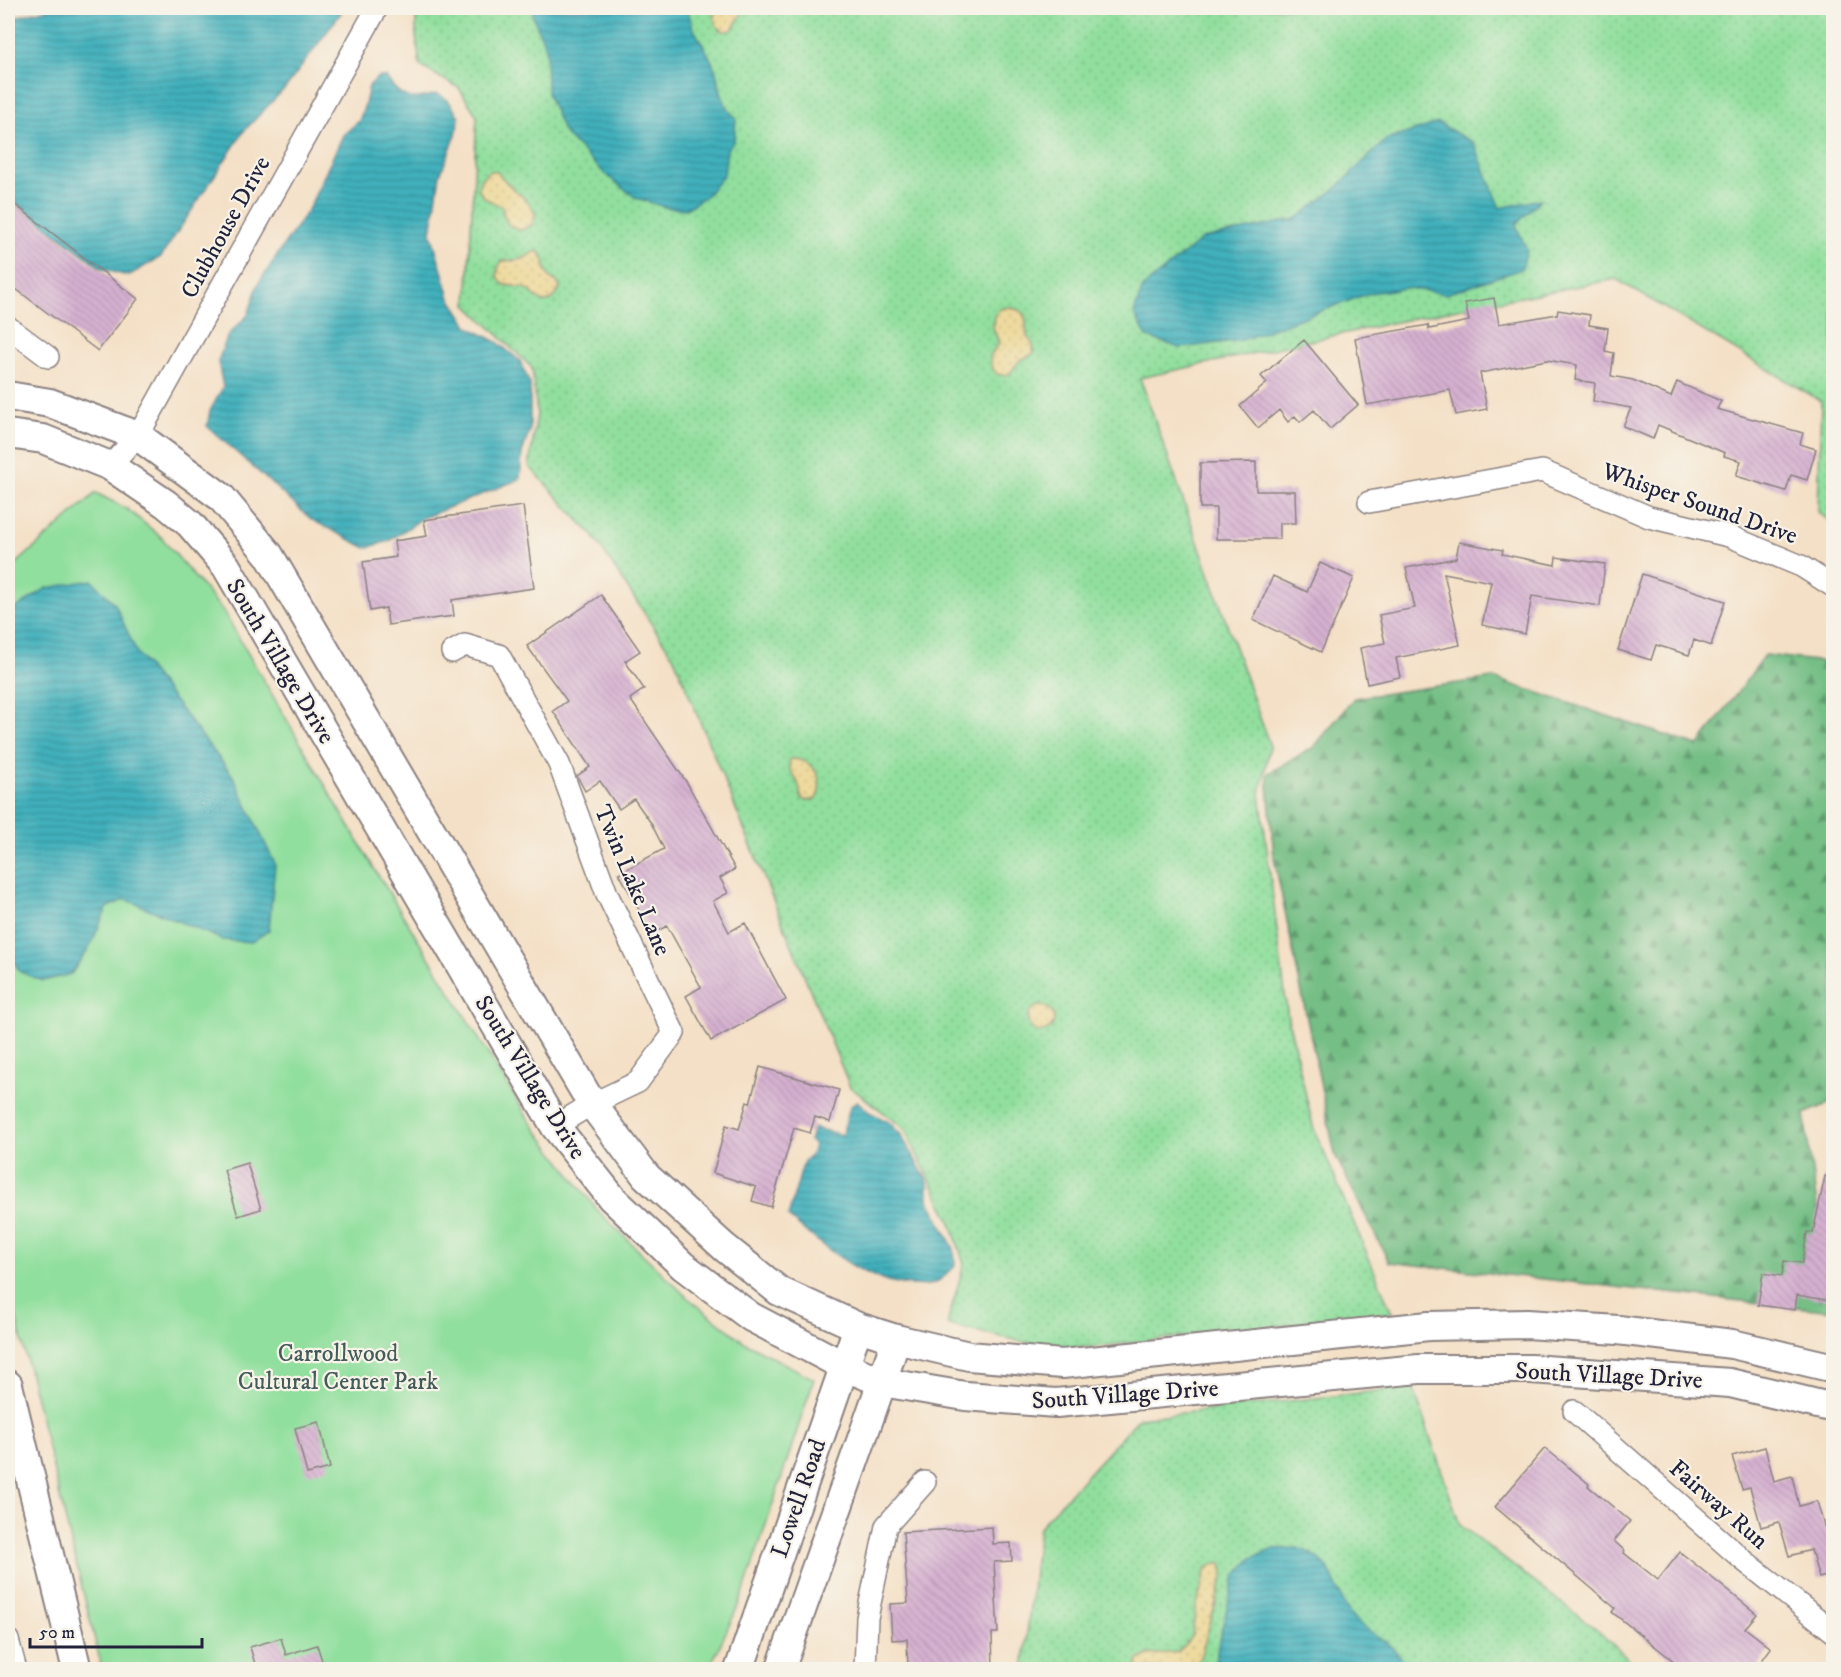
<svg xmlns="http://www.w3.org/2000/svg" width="1841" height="1677" font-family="'IM FELL DW Pica',serif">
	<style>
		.grass { fill: url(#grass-dots); stroke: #5a806c; stroke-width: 1.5 }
		.forest { fill: url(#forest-firs); stroke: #4b7060; stroke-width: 1.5 }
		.sand { fill: url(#sand-dots); stroke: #887e6c; stroke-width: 1.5 }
		.green { fill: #91df9e; stroke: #5a806c; stroke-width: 1.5 }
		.water { fill: url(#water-rules); stroke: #31697c; stroke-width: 1.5 }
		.building { fill: url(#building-back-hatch) }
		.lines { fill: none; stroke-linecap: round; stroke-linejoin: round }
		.street-casing { stroke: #8b8180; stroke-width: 24 }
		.secondary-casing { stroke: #8b8180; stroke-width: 32 }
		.street { stroke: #fff; stroke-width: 21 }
		.secondary { stroke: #fff; stroke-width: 28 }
		.labels { text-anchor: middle; stroke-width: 4.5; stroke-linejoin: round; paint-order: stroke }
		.street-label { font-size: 24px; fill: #22223b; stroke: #f7f3e8 }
		.park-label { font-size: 24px; fill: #435b59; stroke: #f7f3e8 }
	</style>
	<defs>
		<pattern id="grass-dots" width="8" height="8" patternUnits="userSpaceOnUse" patternTransform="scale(1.5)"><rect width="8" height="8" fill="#91df9e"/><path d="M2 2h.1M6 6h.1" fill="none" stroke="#7dbf89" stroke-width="1.8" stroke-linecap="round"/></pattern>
		<pattern id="forest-firs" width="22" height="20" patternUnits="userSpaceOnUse" patternTransform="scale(1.5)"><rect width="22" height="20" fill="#74be85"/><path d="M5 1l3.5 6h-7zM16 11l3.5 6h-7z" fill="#5f9a6e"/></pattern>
		<pattern id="sand-dots" width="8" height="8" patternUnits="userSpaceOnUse" patternTransform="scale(1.5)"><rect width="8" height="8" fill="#eeda9e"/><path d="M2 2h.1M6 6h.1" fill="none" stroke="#ccbb89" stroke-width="1.8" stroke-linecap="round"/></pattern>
		<pattern id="water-rules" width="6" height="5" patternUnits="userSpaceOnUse" patternTransform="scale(1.5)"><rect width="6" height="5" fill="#40b0bc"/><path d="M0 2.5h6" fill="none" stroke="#358f9a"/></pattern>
		<pattern id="building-back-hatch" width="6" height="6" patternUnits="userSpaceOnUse" patternTransform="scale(1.5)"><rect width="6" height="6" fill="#d5b0d0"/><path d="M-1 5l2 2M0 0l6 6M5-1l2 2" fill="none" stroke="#b797b4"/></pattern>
	</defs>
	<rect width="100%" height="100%" fill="#f7f3e8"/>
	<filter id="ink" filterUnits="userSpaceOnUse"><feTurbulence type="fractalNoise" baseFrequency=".0167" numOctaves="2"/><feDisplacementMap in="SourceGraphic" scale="12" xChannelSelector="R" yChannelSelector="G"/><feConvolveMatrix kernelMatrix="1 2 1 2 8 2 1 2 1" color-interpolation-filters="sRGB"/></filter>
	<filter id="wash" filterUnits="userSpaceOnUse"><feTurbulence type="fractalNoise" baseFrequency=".008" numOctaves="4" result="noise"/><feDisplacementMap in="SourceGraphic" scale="24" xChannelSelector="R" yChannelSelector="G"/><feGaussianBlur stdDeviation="1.35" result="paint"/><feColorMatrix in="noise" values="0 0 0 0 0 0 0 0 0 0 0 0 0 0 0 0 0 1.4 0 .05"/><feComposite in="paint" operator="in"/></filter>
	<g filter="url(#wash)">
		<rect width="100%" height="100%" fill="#f4e0c6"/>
		<!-- grass -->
		<path class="grass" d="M416,8H1833V524L1818,512L1821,401L1616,279L1447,311L1140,378L1270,746L1260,793L1288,1019L1313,1126L1392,1313L1094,1347H1046L947,1325L964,1264L950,1220L904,1128L850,1087L674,658L594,537L529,466L537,414L532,368L467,305L477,116L459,88L420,66L416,36Z
			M1413,1387L1460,1525L1598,1631L1640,1669L1023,1670L1039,1527L1139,1418Z"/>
		<!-- forest -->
		<path class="forest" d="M1765,655L1833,663V1102L1804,1114L1832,1311L1389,1262L1335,1155L1274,858L1267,774L1314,747L1354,698L1493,678L1698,746Z"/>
		<!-- sand -->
		<path class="sand" d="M720,8H742L743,11L732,30C720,34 715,26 714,15Z
			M491,171L497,172C503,178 508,185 515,190C528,201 549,219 522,230C507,228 505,221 502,207C496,203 488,201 483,196C474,187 481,176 491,171Z
			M538,251C550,262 539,273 557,282L560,288C556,297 548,307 538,299C534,296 532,291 527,289C520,286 510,287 503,284L497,276L499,265L503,261C510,260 518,261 524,258C530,255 531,252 538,251Z
			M1009,307C1031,312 1024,320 1027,337C1033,342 1034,346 1033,354L1020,360L1009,374C995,378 991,369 990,356L999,343L993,327L994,316L1000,309Z
			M790,759C813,758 826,779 816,799C795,805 803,791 797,781C792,773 788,770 790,759Z
			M1028 1019a13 13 0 1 1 26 0a13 13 0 1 1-26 0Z
			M1217,1563H1221L1224,1568L1223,1578L1201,1655L1195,1666L1188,1669H1136L1139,1660L1148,1655L1178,1652L1186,1644L1192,1635L1196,1608L1207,1568Z"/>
		<!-- green -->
		<path class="green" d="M96,493L127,509L161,537L223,611L372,865L529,1120L599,1212L688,1298L744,1342L814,1379L742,1597L709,1669H102L8,1284V571Z"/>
		<!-- water -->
		<path class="water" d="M50,8H343L341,13L287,86L244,131L161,257L128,276L103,269L13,201L8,179V19Z
			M534,8H688C691,34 706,44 714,67C721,86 721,105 736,118L734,141L727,149L724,175L706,196L686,209L668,208L636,198L605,174L564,133L547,93L546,48L533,17Z
			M378,77H386C401,101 412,101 437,94L448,100L459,117L456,135L440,175L431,233L450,298L469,327L497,342L520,361L530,384V430L522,453L520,479L423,518L389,541L366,548L312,520L207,426L210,411L223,387L218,361L228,335L248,315L258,284L309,208L343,135L359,121L365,104L369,86Z
			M1438,123L1474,143L1500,208L1541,199L1516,225L1527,250L1522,269L1446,294L1407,288L1370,293L1242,340L1180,348L1147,337L1134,313L1143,287L1202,239L1296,219L1336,188L1386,140Z
			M92,580L115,604L137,653L233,776L275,864L269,930L252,942L223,940L125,899L107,908L90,947L71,974L43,981L20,972L8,952V613L47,588Z
			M857,1101L869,1112L889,1122L901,1135L928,1182V1199L954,1249L955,1266C948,1273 939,1283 928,1285C924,1286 918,1285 914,1285C864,1283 825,1247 788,1217L804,1161L811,1156L814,1145L810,1141L814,1128L842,1135L850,1107Z
			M1297,1548C1338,1560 1330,1585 1351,1615C1362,1629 1376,1633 1388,1644C1396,1650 1404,1661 1409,1669H1210L1216,1660L1219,1640L1235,1576L1252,1558L1274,1549Z"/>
		<g id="blocks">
			<!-- building -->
			<path class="building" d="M8,199L138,299L98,351L8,283Z
				M1494,298L1499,324L1557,314L1558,310L1590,315L1589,325L1608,328L1605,351L1614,353L1611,376L1633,380L1671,397L1677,382L1721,401L1717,409L1803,433L1800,444L1816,449L1807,480L1791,475L1786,491L1736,476L1741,461L1724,456L1725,453L1658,425L1653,439L1623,426L1631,408L1593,401L1595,383L1575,380L1577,365L1547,360L1480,373L1487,409L1456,415L1450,390L1367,405L1355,338L1428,325L1429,329L1469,321L1465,303Z
				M1304,340L1358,405L1330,429L1314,410L1300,422L1295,416L1288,422L1279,410L1258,428L1240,406L1267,383L1261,376Z
				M1256,462V491H1295L1296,523H1280V539H1216V508H1200V463Z
				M523,506L534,588L452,600L454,616L423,620L388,625L386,608L370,611L363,562L396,557L394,541L427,536L424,520Z
				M1459,542L1503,550L1502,554L1555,565L1556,557L1605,564L1600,606L1532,596L1525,634L1482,625L1491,582L1444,573L1460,645L1396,658L1400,677L1367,684L1360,648L1385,643L1379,615L1415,608L1406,568L1456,558Z
				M1320,563L1354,578L1321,652L1253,620L1273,576L1307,592Z
				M1642,574L1725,601L1711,646L1694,640L1689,655L1656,645L1651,660L1618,650Z
				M601,595L640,651L625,661L644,689L630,699L687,783L735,869L720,878L728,893L713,901L729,932L745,923L786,1000L711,1041L686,996L701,987L667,926L652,934L619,873L664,849L651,823L634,799L619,809L600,781L585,791L577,776L590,767L553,711L567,701L527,646Z
				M760,1067L839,1090L830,1122L815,1117L810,1133L794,1128L771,1207L752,1201L756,1187L713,1173L726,1125L739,1129L747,1102L750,1103Z
				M247,1163L261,1209L238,1216L224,1170Z
				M1825,1176L1833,1177V1301L1797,1295L1795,1310L1758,1305L1763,1273L1782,1276L1784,1261L1802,1263L1807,1232L1813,1233Z
				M319,1422L330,1468L307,1474L295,1428Z
				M1765,1447L1774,1481L1792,1476L1799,1506L1817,1501L1826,1533L1833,1531V1574L1819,1578L1811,1550L1789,1556L1779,1522L1761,1527L1750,1487L1742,1489L1732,1456Z
				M1545,1448L1589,1484L1588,1486L1630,1521L1614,1541L1625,1551L1624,1553L1658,1580L1680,1552L1757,1614L1745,1628L1771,1648L1755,1670H1685L1612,1612L1615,1608L1495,1507Z
				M992,1527L993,1544L1011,1543L1012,1561L994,1562L998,1633H992L993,1670H908L907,1639L892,1640L890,1604L908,1603L903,1532Z
				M281,1638L286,1655L317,1645L325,1670H253L252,1665L255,1664L250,1647Z"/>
		</g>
	</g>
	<g filter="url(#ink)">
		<use href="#blocks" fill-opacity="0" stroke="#8b8180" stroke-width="1.5"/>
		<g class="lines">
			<!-- street casing -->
			<g class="street-casing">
				<path id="street" d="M8,327L48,357
					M110,466L138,436L377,8
					M1369,502L1542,471L1649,517L1729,536L1801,566L1834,587
					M452,652L465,645L499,655L559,764L607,894L674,1033L638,1082L592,1104L555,1126
					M1574,1411L1742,1559L1834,1632
					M8,1640L16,1670
					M865,1670L867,1618L886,1526L925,1482"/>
			</g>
			<!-- secondary casing -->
			<g class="secondary-casing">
				<path id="secondary" d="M8,396L50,403L138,436L221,497L269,555L592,1104L646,1176L724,1247L779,1291L858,1327L896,1339L969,1356L1062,1364L1429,1326L1527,1324L1618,1330L1732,1344L1834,1368
					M8,434L43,439L110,466L166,504L190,524L226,566L555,1126L612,1198L683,1266L751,1317L844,1366L882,1382L965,1396L1056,1403L1419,1369H1531L1730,1383L1834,1408
					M8,1385L77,1670
					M739,1670L858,1327
					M780,1670L882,1382L896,1339"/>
			</g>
			<!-- street -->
			<use href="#street" class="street"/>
			<!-- secondary -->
			<use href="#secondary" class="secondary"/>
		</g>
	</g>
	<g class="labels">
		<!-- street labels -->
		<g class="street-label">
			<text transform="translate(225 227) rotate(-61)" y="8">Clubhouse Drive</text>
			<text transform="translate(1700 503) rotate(19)" y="8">Whisper Sound Drive</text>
			<text transform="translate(281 661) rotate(59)" y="8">South Village Drive</text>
			<text transform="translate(633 880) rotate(67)" y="8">Twin Lake Lane</text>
			<text transform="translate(531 1077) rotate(58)" y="8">South Village Drive</text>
			<text transform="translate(1609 1375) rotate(3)" y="8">South Village Drive</text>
			<text transform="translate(1125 1394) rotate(-4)" y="8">South Village Drive</text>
			<text transform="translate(798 1498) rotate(-71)" y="8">Lowell Road</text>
			<text transform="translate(1719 1504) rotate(41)" y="8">Fairway Run</text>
		</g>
		<!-- park labels -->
		<g class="park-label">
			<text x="338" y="1361">Carrollwood<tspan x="338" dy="28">Cultural Center Park</tspan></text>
		</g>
	</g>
	<!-- margin -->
	<rect width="1841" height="1677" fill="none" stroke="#f7f3e8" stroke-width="30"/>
	<!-- scale -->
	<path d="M30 1638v9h172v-9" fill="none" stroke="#22223b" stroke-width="3"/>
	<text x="39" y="1638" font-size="18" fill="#22223b" stroke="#f7f3e8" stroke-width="4.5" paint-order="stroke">50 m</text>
</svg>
